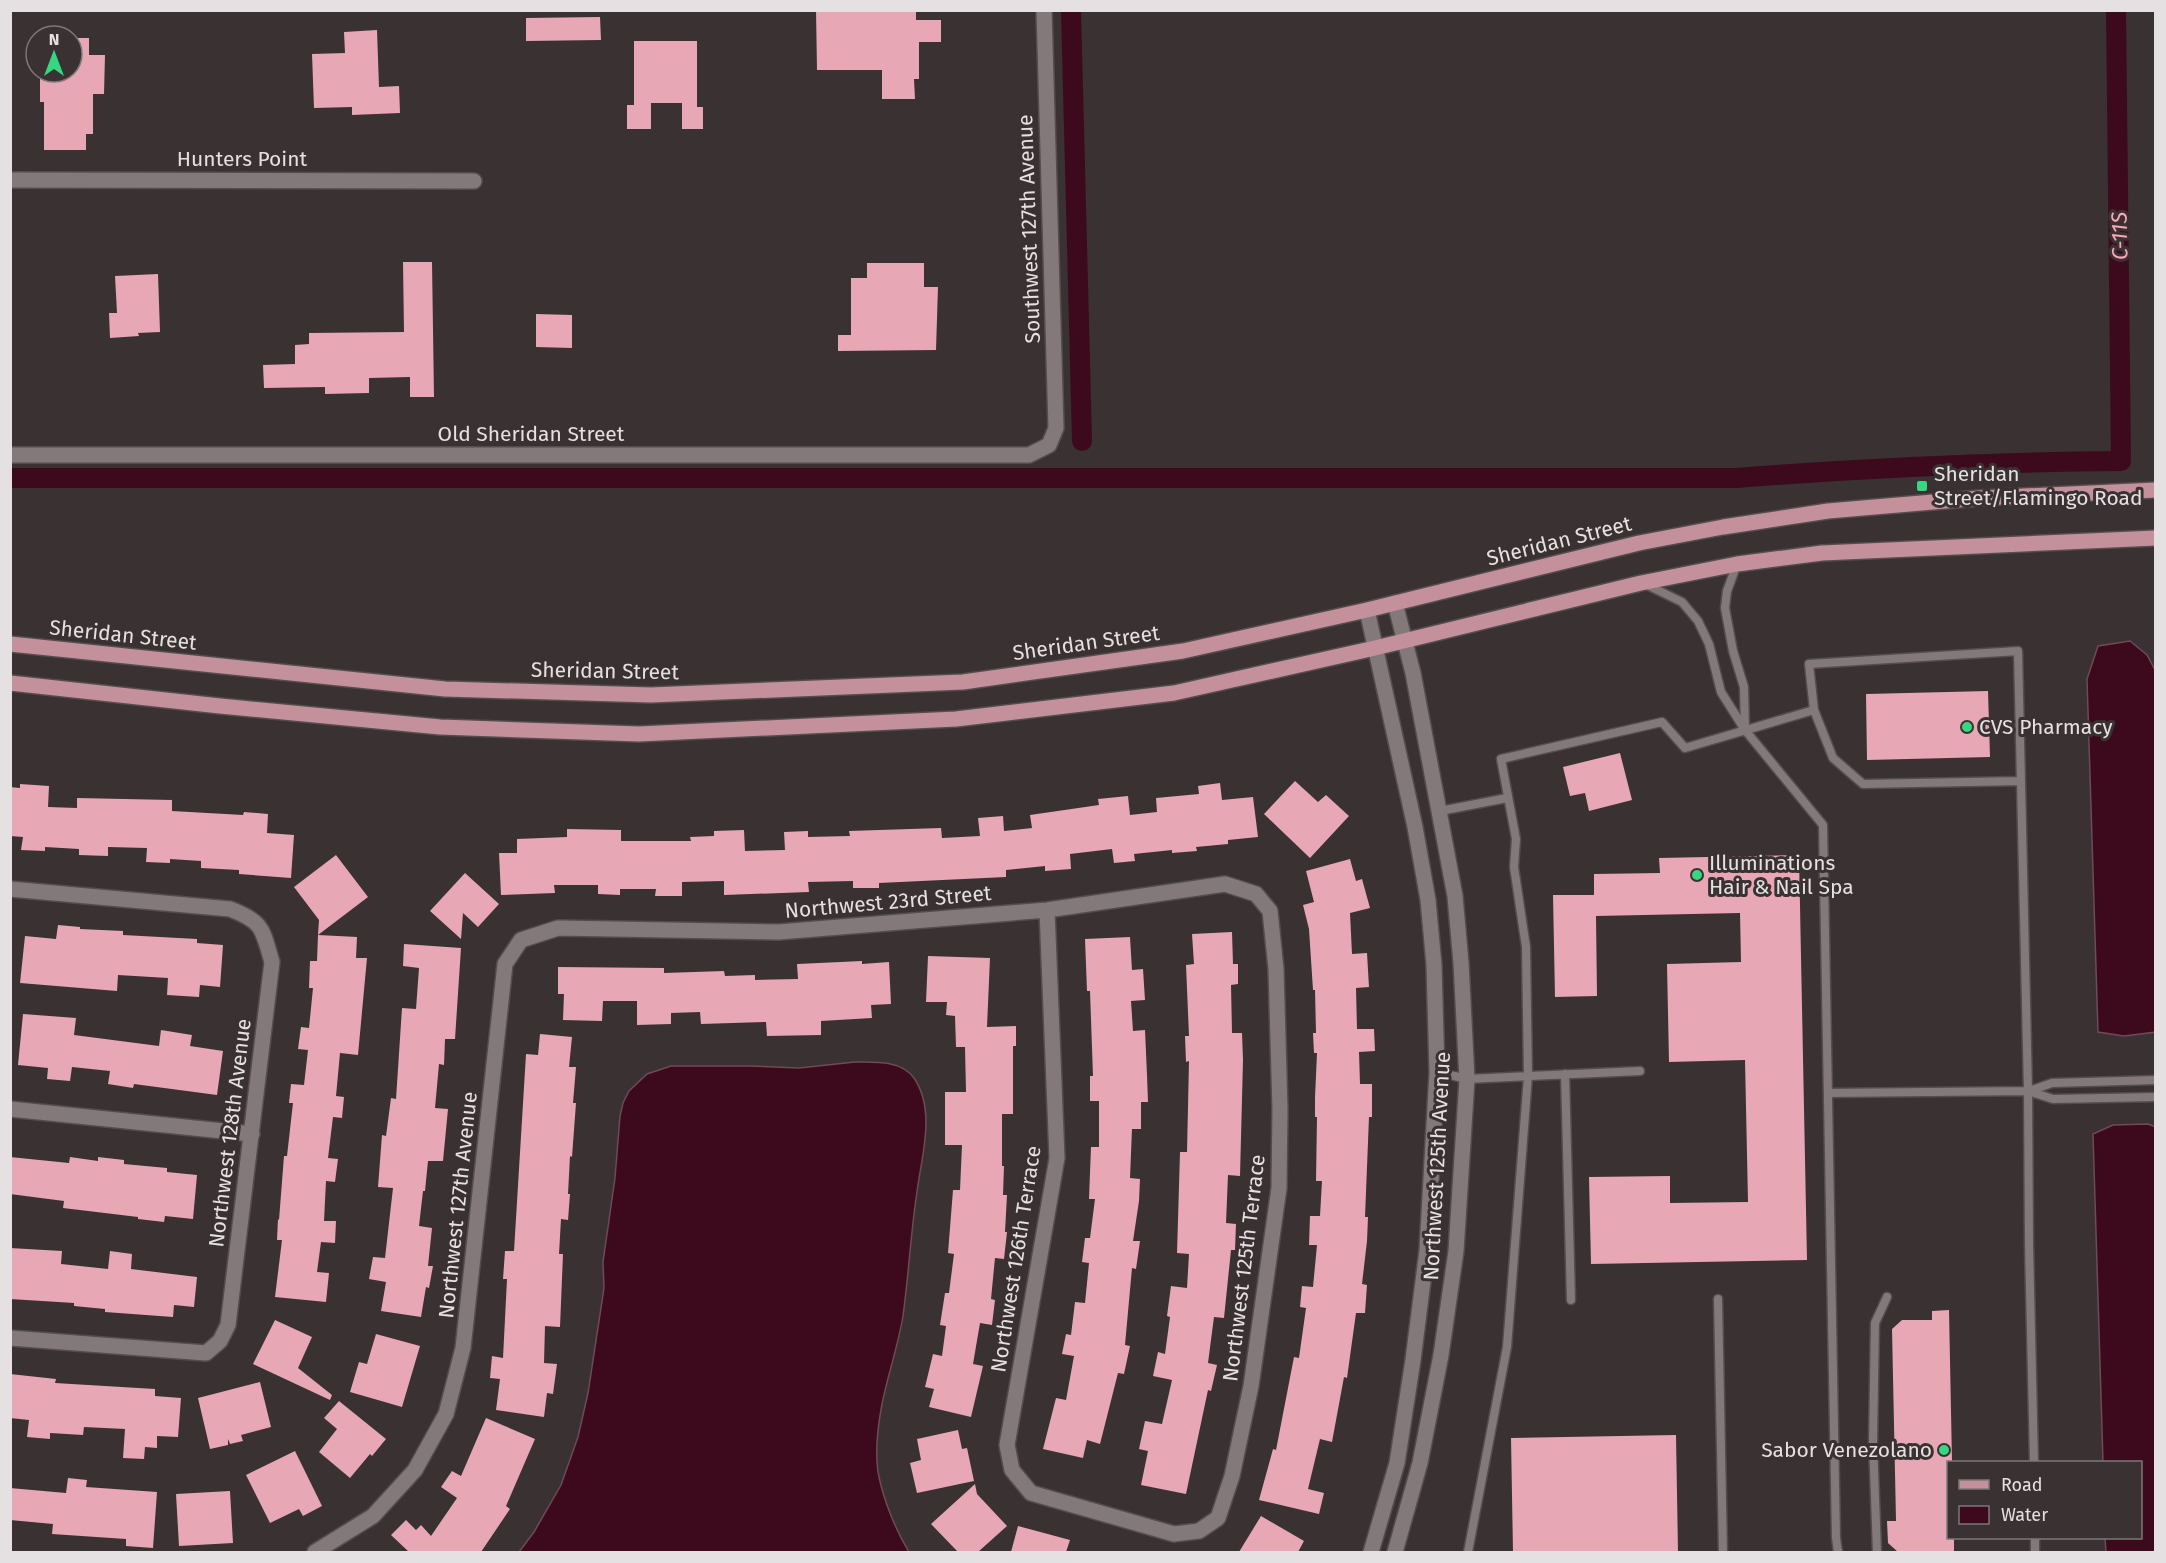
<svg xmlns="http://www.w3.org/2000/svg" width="2166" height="1563" font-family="'Fira Sans',sans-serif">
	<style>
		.water { fill: #3c0a1c; stroke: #6f4a57; stroke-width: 1.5 }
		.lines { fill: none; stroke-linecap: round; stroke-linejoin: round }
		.canal { stroke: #3c0a1c; stroke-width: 20 }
		.building { fill: #e7a7b5 }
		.lane-casing { stroke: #544d4e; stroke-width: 11 }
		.street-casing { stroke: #544d4e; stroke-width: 18 }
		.primary-casing { stroke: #544d4e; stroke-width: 18 }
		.lane { stroke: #83797a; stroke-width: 8 }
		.street { stroke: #83797a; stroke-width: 15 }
		.primary { stroke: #c3909c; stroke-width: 15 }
		.poi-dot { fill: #35d881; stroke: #3a3133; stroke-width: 2 }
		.labels { text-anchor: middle; stroke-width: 6; stroke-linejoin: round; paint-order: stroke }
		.street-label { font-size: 21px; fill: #e5e0e1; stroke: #3a3133 }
		.poi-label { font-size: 21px; fill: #e5e0e1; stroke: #3a3133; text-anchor: start }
		.water-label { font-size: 22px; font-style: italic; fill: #ffa5ba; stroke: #3a3133 }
	</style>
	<rect width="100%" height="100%" fill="#3a3133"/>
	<!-- water -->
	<path class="water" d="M2130,641L2147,655L2155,670L2156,1032L2124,1036L2098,1032L2087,679L2098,646Z
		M855,1062C874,1062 901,1060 914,1078C935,1109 923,1151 918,1185C911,1228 909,1272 903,1316C898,1346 888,1374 882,1404C878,1425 875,1451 878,1472C883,1499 895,1529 909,1552H519L534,1532L561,1485L578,1437L588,1393L604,1288L603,1262L615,1178L620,1116L623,1103L629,1091L647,1074L671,1066H749L799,1068Z
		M2148,1124L2156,1127L2155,1552H2106L2105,1538H2140V1462H2103L2093,1134L2113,1125Z"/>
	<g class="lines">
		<!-- canal -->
		<path class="canal" d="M1071,10L1082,441
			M10,478H1736C1864,468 1992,462 2121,461L2116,10"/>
	</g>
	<!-- building -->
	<path class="building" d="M816,10H916V20H941V42H919V79H914L915,99H882V70H817Z
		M600,17L601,40L526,41V18Z
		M377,30L379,87L399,86L400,113L352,115V107L314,108L312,54L345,53L344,32Z
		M72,38H89V55H105L104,94H93V134H86V150H44V102H40V72H72Z
		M634,41H697V107H703V129H682V103H651V129H627V105H634Z
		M403,262H432L434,397H410V377L369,378V393L325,394V387L264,388L263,365L295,364V345L309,344V333L404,332Z
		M867,263H924V287H938L936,350L838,351V335H851V278H867Z
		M158,274L160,332L138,333L139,336L110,338L109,313H117L115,276Z
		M536,314L572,315V348L536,347Z
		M1988,691L1990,757L1867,760L1866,694Z
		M1620,753L1632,800L1589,811L1585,793L1570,796L1563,767Z
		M1295,781L1318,802L1326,795L1349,816L1310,858L1264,814Z
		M1220,783L1222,800L1253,797L1258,837L1228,840V844L1196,847L1197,851L1172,853V850L1134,854L1135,861L1114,863L1112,849L1070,854L1071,869L1045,871V866L1006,870V877L879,883V888H853V881L808,882L809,892L724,895V881L682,882V896H655L656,889H620V895L598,894V885H554L555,893L501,895L499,853H517V839L567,837V829L621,830V841H691L690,837L714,836V831L744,830L745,851L785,850L784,832L808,831V837L850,836L849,831L941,828L942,838L980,836L978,818L1003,816L1004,831L1032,828L1030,815L1099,805L1098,799L1128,796L1130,815L1157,812L1156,798L1199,794L1198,786Z
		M20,784L49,786L48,807L77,808V798L172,800V811L243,815L244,812L268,814L267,833L294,835L291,878L239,874V870L201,868V861L170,859V863L146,862L147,848L108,847V856L79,855V849L45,847V851L21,850L23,837L10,836V787L20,788Z
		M336,855L368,897L318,935L319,920L294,887Z
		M1799,855L1807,1260L1591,1264L1589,1177L1670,1176V1203L1748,1202L1745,1060L1669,1062L1667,964L1741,962L1740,913L1596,916L1597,996L1555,997L1553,895H1594V874L1660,873L1659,858Z
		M1350,859L1356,881L1362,879L1370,908L1350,913L1352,954L1367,953L1369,987L1356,988L1357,1029H1374L1375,1051L1359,1052L1360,1084H1372V1117H1369L1365,1217H1368L1367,1241L1362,1284L1367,1285L1365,1313H1356L1347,1378L1344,1377L1332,1442L1320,1439L1308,1489L1324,1493L1319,1514L1259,1500L1273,1449L1276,1450L1294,1357L1299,1358L1306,1308L1300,1307L1302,1286L1313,1287L1317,1245H1309L1310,1216H1320L1322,1181H1316L1317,1117H1315V1097L1317,1053H1314L1313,1033H1316L1315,990H1313L1309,929L1303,905L1314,902L1306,871Z
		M465,873L499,904L478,927L463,913L461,939L430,911Z
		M58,925L80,927V929L123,931V935L197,939V943L223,945L220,987L200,985L199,997L167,995L168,978L118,975L117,991L20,983L25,936L56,939Z
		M1232,932L1233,964H1238V984L1231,985L1232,1033H1242L1243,1060L1240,1176L1228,1175L1226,1223L1236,1224L1235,1250H1231L1224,1318L1214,1317L1208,1363L1217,1365L1211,1391L1208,1390L1186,1494L1141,1485L1148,1451L1139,1449L1145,1421L1162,1424L1172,1380L1153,1376L1158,1352L1165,1354L1170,1317L1167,1316L1171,1286L1187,1288L1189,1254L1177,1253L1180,1152H1187L1189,1061L1186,1062L1185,1036H1189L1186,965L1194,964L1192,934Z
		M318,935L357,937L356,958H367L358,1055L340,1053L336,1096L344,1097L342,1118L333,1117L328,1158L338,1159L335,1182L326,1181L324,1221H336L335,1243L321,1242L317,1272L329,1273L326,1302L275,1297L282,1240H277L278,1219L279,1220L284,1156H287L293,1103H289L291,1084L304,1085L308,1050L298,1049L301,1027L309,1028L313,988H309L310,961H317Z
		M1130,937L1132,970L1143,969L1145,1000L1131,1001L1133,1031L1145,1030L1147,1075L1148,1102H1141V1129H1132L1130,1178L1140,1179L1139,1201L1133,1241H1140L1136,1269L1132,1268L1125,1345L1130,1346L1124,1374L1118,1373L1100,1444L1087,1440L1083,1458L1043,1449L1056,1398L1066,1400L1074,1356L1062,1354L1066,1334L1071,1335L1075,1302L1085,1303L1089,1263L1082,1262L1085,1238H1090L1095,1199H1089L1091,1147H1099V1101H1090V1076H1093L1090,991H1087L1085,939Z
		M404,944L461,948L455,1039H445L444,1065L439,1064L435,1108L448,1109L443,1161H428L425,1191H423L419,1226L432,1228L428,1266H433L429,1288L426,1287L421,1317L381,1311L386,1282L369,1279L373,1257L385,1258L393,1188L378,1187L382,1135L386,1136L391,1098L396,1099L402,1008L416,1009L419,968L403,966Z
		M928,956L990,958L987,1027L1016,1026V1046H1013V1114H1002V1166H1004L1003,1195H1007L1005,1232H1007L1004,1259L995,1258L991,1299L995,1300L992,1325L980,1323L973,1364L983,1366L971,1417L929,1407L934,1389L925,1387L933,1354L942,1356L946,1326L940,1325L945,1293H949L954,1254L948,1253L953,1190H960L962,1145H945V1092H966L965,1047H956L955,1016L946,1015L947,1002H926Z
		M862,961V964L889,962L891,1004L871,1005L872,1018L821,1021V1035L767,1036L766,1022L701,1024L700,1012L671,1013V1024L637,1025V1001H603L602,1021L563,1020L564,994H558V967L664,968V973L724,971L725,976L755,975V980L798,979L797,964Z
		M23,1014L76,1018L74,1035L159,1046L161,1030L192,1035L190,1046L223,1051L217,1095L134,1084L133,1088L108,1084L110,1071L72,1067L70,1081L47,1079L48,1068L18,1065Z
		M540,1034L572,1037L569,1067H576L573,1103H576L572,1157L570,1156L568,1194H570L568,1220L561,1219L559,1254H563L560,1327L545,1326L544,1363L557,1364L553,1394L547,1393L544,1417L496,1410L500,1379L490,1378L492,1356L503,1358L507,1279H503L505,1251H514L526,1054L538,1055Z
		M10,1157L69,1163L70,1157L98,1161V1157L124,1160V1164L167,1168V1172L197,1175L193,1219L165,1216L164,1222L138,1219V1217L63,1208L64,1201L10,1194Z
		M10,1248L62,1251L61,1264L108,1269L110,1251L132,1254L131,1269L197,1277L194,1307L174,1305L173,1317L105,1312V1309L74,1306V1303L10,1299Z
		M1949,1310L1952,1462H1948V1538H1954V1552H1898L1888,1543L1887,1521H1896L1892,1329L1902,1320H1932V1311Z
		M275,1320L312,1337L298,1368L332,1395L330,1400L253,1364Z
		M376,1334L420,1346L402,1407L350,1392L359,1362L367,1364Z
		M10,1374L56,1379L55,1383L155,1389V1396L181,1398L178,1437L157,1436V1448L145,1447L144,1459L123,1458L125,1429L84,1427L83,1435L50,1433V1439L27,1437L29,1420L10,1418Z
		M260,1382L271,1427L241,1435L243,1441L230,1444L228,1439V1445L210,1449L198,1398Z
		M339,1401L386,1439L372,1456L370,1454L350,1478L319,1452L337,1429L324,1418Z
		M486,1418L535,1439L506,1506L510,1509L481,1552H409L391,1535L406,1520L416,1530L421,1525L431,1536L457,1498L441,1487L452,1471L461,1476Z
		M958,1430L962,1449L967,1448L974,1481L917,1493L910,1463L921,1460L917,1439Z
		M1676,1435L1678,1552H1513L1511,1438Z
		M295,1451L322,1506L303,1516L299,1509L270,1523L246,1475Z
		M68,1478L87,1480L86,1487L157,1492L153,1548L126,1546V1539L52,1534L53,1524L10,1520V1488L66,1493Z
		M975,1484L977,1494L1007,1526L978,1552H958L931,1524Z
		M230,1491L233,1543L179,1546L176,1494Z
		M1261,1516L1304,1541L1298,1552H1239Z
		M1018,1526L1070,1540L1066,1552H1011Z"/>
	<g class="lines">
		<!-- lane casing -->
		<g class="lane-casing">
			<path id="lane" d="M1737,564L1727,591L1725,608L1733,651L1744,687L1745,729
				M1645,584L1682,602L1698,621L1709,644L1721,692L1745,730L1823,825L1836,1538L1838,1552
				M2021,781L1863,784L1833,758L1814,710L1809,664L2018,651L2028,1091L2029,1245L2034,1462
				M1440,811L1507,798
				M1437,1072L1467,1079L1640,1071
				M1565,1074L1571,1300
				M2029,1091L2052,1083L2156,1080
				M1828,1093L2028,1091L2053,1099L2156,1097
				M1718,1299L1723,1552
				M2035,1538V1552
				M1468,1552L1507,1347L1528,1076L1526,947L1514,867L1516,839L1501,759L1662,722L1685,748L1814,710
				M1877,1552L1873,1442L1875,1323L1887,1297"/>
		</g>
		<!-- street casing -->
		<g class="street-casing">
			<path id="street" d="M10,180L474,181
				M10,455H1029L1049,445L1056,428L1044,10
				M1367,610L1415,827L1428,900L1434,965L1437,1072L1427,1250L1413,1360L1397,1463L1371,1552
				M10,889L230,909C264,922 262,929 272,962L228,1325L220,1341L206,1353L10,1338
				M10,1109L252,1134
				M315,1552L373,1516L415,1470L446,1414L463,1348L505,964L521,940L558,928L779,932L1047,910L1225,884L1256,894L1270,911L1276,969L1280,1109L1279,1188L1251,1386L1232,1476L1218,1518L1199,1531L1174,1534L1031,1493L1012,1470L1007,1445L1057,1158L1047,910
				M1395,1552L1420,1463L1441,1355L1456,1251L1467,1079L1461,963L1455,896L1413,673L1395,603"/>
		</g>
		<!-- primary casing -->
		<g class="primary-casing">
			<path id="primary" d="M10,644L445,689L651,695L963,682L1183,651L1367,610L1639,543L1723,527L1828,511L1980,498L2156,490
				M10,683L220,706L440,727L639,734L956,719L1174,693L1375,648L1641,583L1737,564L1822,553L2156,538"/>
		</g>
		<!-- lane -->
		<use href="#lane" class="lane"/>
		<!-- street -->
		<use href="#street" class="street"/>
		<!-- primary -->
		<use href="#primary" class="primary"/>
	</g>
	<!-- markers -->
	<g class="poi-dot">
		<rect x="1916" y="480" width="12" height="12" rx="3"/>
		<circle cx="1967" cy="727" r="6"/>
		<circle cx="1697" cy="875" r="6"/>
		<circle cx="1944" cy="1450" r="6"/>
	</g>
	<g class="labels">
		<!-- street labels -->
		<g class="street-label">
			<text x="242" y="166">Hunters Point</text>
			<text transform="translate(1029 229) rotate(-92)" y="7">Southwest 127th Avenue</text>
			<text x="531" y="441">Old Sheridan Street</text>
			<text transform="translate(1559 541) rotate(-14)" y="7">Sheridan Street</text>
			<text transform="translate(123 635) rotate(6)" y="7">Sheridan Street</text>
			<text transform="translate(1086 643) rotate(-8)" y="7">Sheridan Street</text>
			<text transform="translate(605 671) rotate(1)" y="7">Sheridan Street</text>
			<text transform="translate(888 902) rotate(-5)" y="7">Northwest 23rd Street</text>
			<text transform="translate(230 1133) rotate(-83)" y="7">Northwest 128th Avenue</text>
			<text transform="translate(1437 1166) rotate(-87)" y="7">Northwest 125th Avenue</text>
			<text transform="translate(458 1205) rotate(-84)" y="7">Northwest 127th Avenue</text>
			<text transform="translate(1016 1259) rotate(-81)" y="7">Northwest 126th Terrace</text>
			<text transform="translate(1244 1268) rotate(-83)" y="7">Northwest 125th Terrace</text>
		</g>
		<!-- poi labels -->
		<g class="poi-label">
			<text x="1934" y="481">Sheridan<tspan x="1934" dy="24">Street/Flamingo Road</tspan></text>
			<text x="1979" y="734">CVS Pharmacy</text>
			<text x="1709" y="870">Illuminations<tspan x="1709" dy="24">Hair &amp; Nail Spa</tspan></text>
			<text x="1932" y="1457" text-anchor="end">Sabor Venezolano</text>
		</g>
		<!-- water labels -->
		<g class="water-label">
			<text transform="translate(2119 236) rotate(-91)" y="8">C-11S</text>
		</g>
	</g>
	<!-- border -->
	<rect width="2166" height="1563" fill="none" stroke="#e5e0e1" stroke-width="24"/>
	<!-- legend -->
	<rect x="1947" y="1461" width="195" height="78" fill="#3a3133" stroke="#7e7779" stroke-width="1.5"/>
	<rect x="1959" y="1480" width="30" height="9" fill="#c3909c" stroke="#7e7779" stroke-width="1.5"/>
	<text x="2001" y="1491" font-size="18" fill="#e5e0e1">Road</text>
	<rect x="1959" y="1506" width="30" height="18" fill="#3c0a1c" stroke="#7e7779" stroke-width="1.5"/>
	<text x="2001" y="1521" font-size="18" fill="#e5e0e1">Water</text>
	<!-- north arrow -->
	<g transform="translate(54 54)"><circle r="28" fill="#3a3133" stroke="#7e7779" stroke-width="1.5"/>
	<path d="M0-4.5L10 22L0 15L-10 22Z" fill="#35d881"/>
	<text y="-9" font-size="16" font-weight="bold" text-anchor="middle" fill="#e5e0e1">N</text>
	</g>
</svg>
